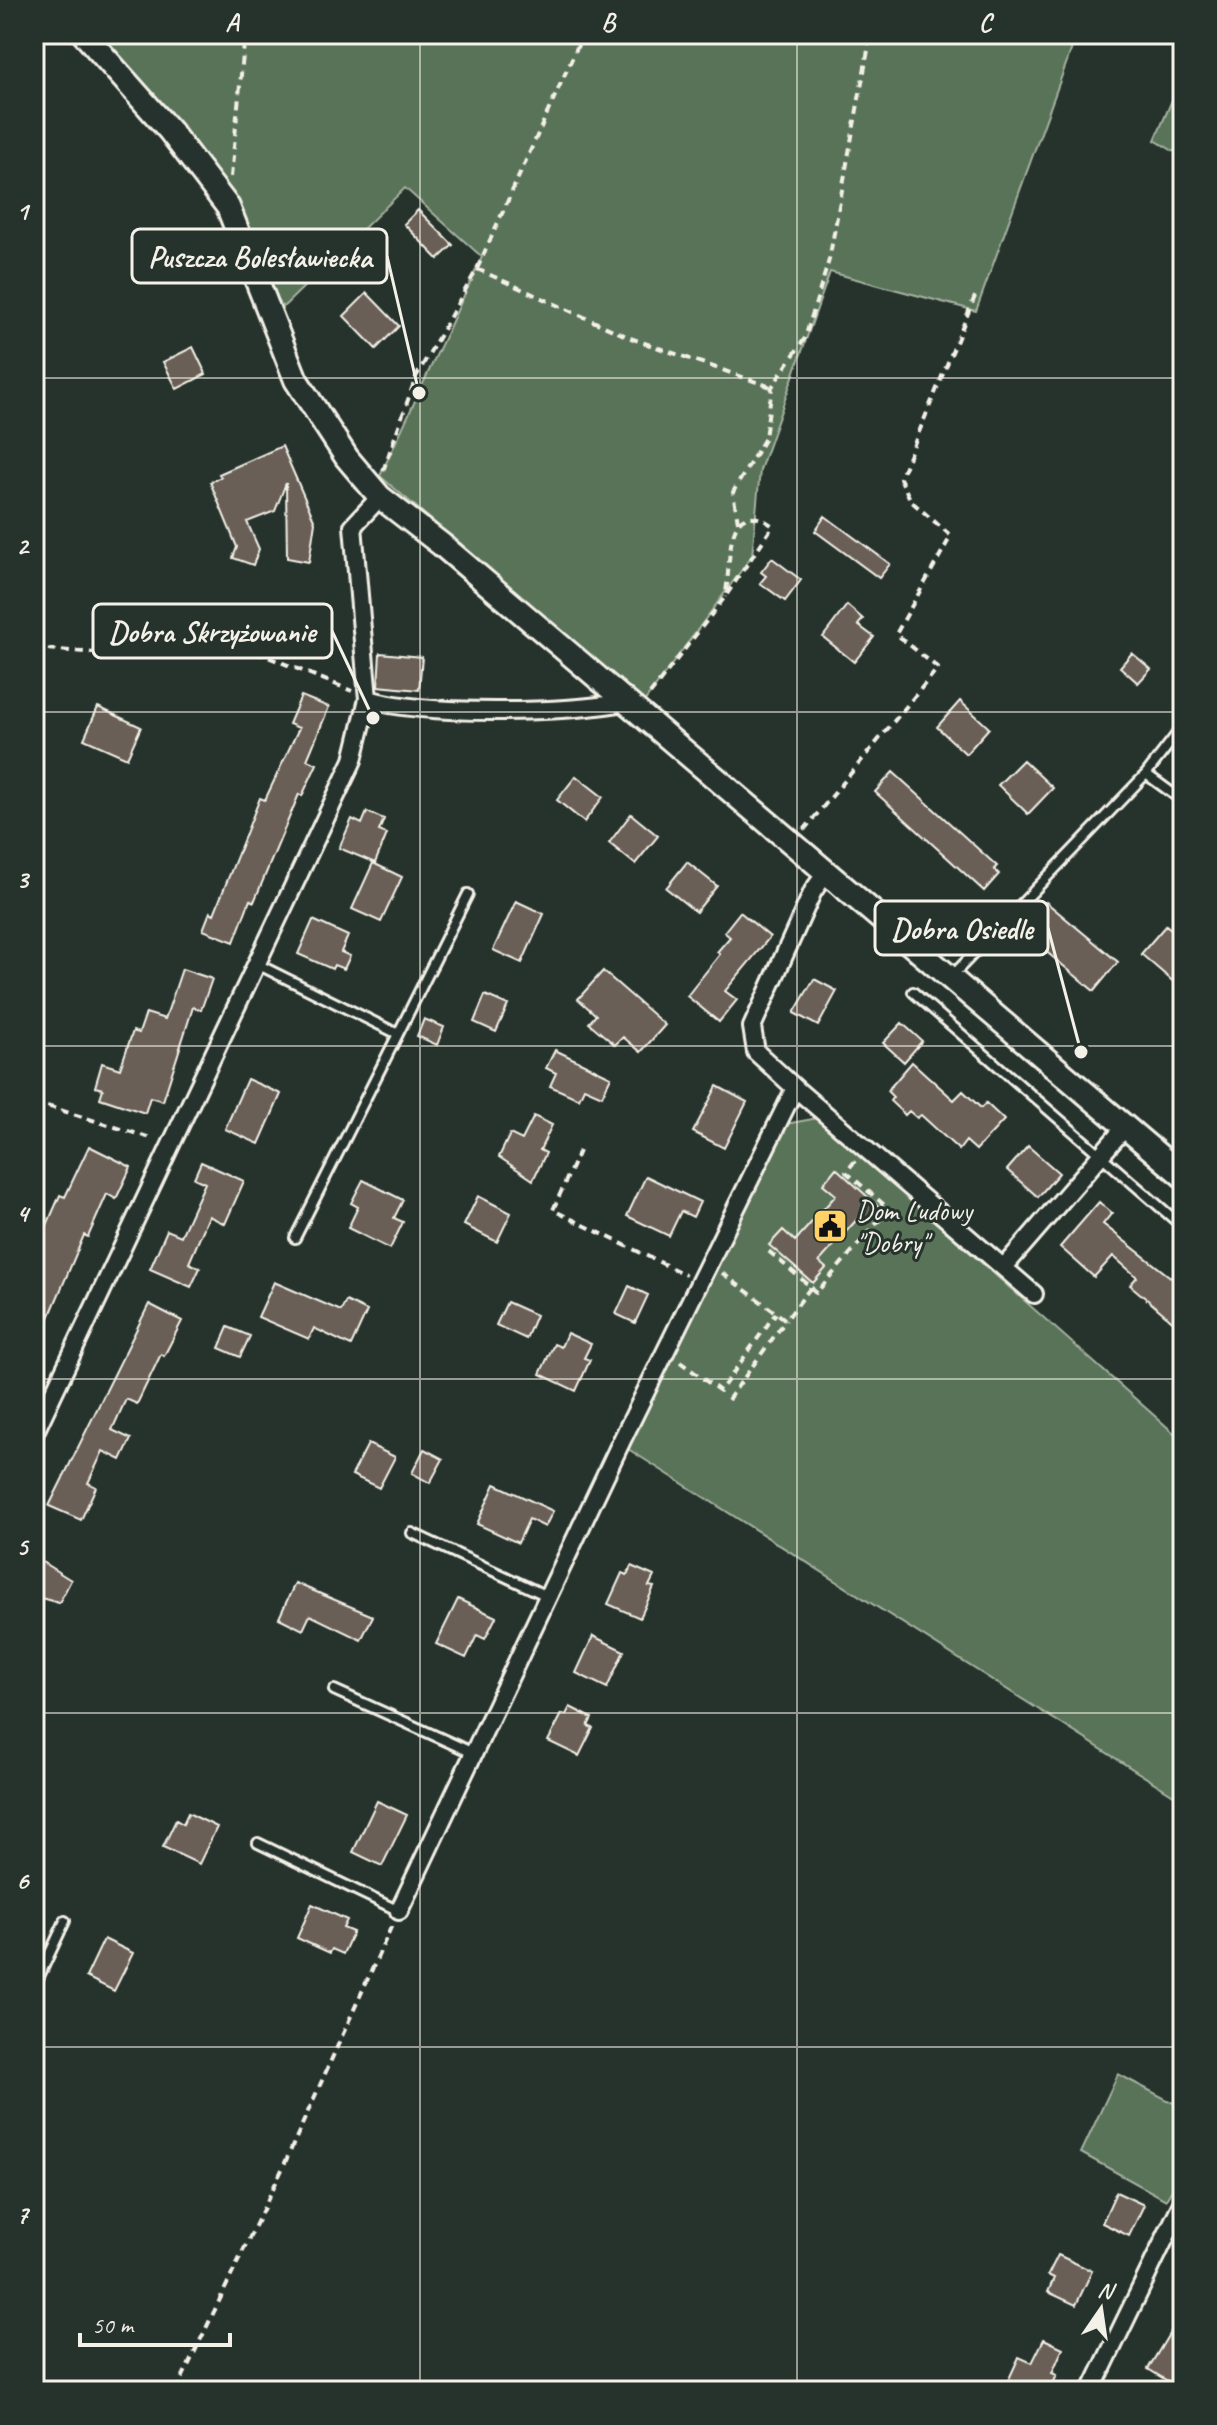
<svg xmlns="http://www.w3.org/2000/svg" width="1217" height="2425" font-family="Caveat,sans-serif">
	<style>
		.green { fill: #597359; stroke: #a6b2a0; stroke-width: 2 }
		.building { fill: #6b5f57; stroke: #f4f1e8; stroke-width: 2 }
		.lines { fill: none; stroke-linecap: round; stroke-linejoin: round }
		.lane-casing { stroke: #f4f1e8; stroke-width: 14 }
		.street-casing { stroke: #f4f1e8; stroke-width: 22 }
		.secondary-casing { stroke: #f4f1e8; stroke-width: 28 }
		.path { stroke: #f4f1e8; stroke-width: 4; stroke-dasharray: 8 6; stroke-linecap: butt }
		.lane { stroke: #26332d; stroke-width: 8 }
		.street { stroke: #26332d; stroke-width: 16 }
		.secondary { stroke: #26332d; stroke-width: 22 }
		.grid { fill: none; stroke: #f4f1e8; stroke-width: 2; stroke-opacity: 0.55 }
		.labels { text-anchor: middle; stroke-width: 6; stroke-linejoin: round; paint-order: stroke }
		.poi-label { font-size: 28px; fill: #f4f1e8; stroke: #26332d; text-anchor: start }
		.leader { fill: none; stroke: #f4f1e8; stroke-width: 3 }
		.callout-dot { fill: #f4f1e8; stroke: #26332d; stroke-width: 3 }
		.callout { fill: #26332d; stroke: #f4f1e8; stroke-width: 3 }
		.callout-label { font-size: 30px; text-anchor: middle; font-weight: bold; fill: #f4f1e8 }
		.neatline { fill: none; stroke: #f4f1e8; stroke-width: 3 }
		.grid-label { font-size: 26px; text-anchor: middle; font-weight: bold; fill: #f4f1e8 }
	</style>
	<rect width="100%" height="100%" fill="#26332d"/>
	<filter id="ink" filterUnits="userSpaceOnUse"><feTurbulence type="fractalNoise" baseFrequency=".0125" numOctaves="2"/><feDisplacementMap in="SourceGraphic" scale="16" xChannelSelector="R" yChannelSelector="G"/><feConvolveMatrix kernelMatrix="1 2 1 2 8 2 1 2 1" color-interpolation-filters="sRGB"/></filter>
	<g filter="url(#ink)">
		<!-- green -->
		<path class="green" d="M90,34H1077L976,311L830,272L760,470L752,556L644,702L380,476L482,257L405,188L274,316L232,215Z
			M1183,74V157L1155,140Z
			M818,1118L1183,1441V1801L628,1449L786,1124Z
			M1118,2074L1183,2108V2171L1166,2200L1081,2153Z"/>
		<!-- building -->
		<path class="building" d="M418,210L453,245L438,259L404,224Z
			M367,293L399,326L376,349L344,316Z
			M193,347L206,374L177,389L163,362Z
			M282,446L315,522L309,562L287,558L286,483L275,511L247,522L259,549L253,565L233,558L237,547L210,482L221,477L219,474Z
			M825,516L890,564L879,578L815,531Z
			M772,558L801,580L785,601L760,583L766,576L761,572Z
			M847,605L863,619L858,625L874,637L854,662L823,637Z
			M380,653L422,657L419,690L378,686Z
			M1132,653L1151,669L1138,683L1120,667Z
			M301,696L329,707L307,760L317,764L302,796L299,794L254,902L250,900L234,942L203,930L210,912L214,914L260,798L265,800L299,728L289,724Z
			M960,701L989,728L966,754L937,727Z
			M98,707L141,727L127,758L84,739Z
			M1023,760L1053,788L1028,814L998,785Z
			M893,772L997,866L994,869L999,874L984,891L875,792Z
			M576,776L603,797L584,822L557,800Z
			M367,812L384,819L379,831L387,834L375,863L339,848L352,819L362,824Z
			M631,814L658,836L635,864L609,843Z
			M687,862L717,886L696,912L666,888Z
			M373,863L402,877L381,922L352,909Z
			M516,901L544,914L522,963L493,950Z
			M1046,902L1118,962L1094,991L1021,931Z
			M740,912L770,937L725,991L737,1000L719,1022L687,996L720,954L717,952L730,937L724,932Z
			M313,920L348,936L341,952L350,956L344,969L334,965L332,969L298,954Z
			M1166,925L1183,939V990L1141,954Z
			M182,969L212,979L201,1010L193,1007L163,1101L150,1097L145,1113L100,1098L103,1089L95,1087L102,1063L120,1069L133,1031L139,1033L146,1013L165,1019Z
			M603,971L665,1025L641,1052L623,1037L615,1045L589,1023L596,1015L578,999Z
			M814,979L837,991L818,1026L794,1013Z
			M485,995L508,1005L496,1032L474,1022Z
			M424,1019L444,1027L437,1045L417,1036Z
			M902,1023L922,1041L904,1062L883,1043Z
			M555,1050L611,1077L602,1096L584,1088L579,1099L550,1086L556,1073L546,1068Z
			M912,1062L954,1100L963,1091L981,1108L986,1103L1004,1120L976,1150L966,1141L959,1150L921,1115L917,1118L909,1111L905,1115L890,1101L893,1097L887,1091Z
			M247,1079L281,1094L259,1144L225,1129Z
			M717,1086L747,1102L724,1148L693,1132Z
			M534,1116L552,1125L540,1150L546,1153L533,1180L499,1157L510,1134L522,1140Z
			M89,1146L131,1167L116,1199L107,1194L88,1237L84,1235L34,1353V1255L60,1195L65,1197Z
			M1028,1146L1059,1173L1038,1197L1007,1170Z
			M201,1162L244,1181L225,1224L209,1216L189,1263L200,1268L191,1287L150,1269L167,1230L181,1236L205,1183L194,1178Z
			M836,1168L879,1207L867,1222L860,1216L819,1262L826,1268L813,1283L769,1245L783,1230L795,1241L836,1195L823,1184Z
			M646,1176L700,1202L693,1217L681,1211L669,1236L627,1216Z
			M363,1180L403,1200L394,1218L403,1222L390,1249L348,1228L358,1207L351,1203Z
			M478,1196L511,1213L497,1242L464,1225Z
			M1099,1202L1112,1213L1103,1224L1183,1287V1330L1130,1285L1137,1277L1113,1256L1094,1277L1060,1247Z
			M274,1282L341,1311L346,1301L367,1311L351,1346L314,1328L309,1339L258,1317Z
			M629,1286L648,1295L635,1323L616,1314Z
			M507,1302L536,1315L526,1339L496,1325Z
			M149,1304L182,1321L164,1356L161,1354L137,1404L126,1399L112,1430L131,1439L121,1460L103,1451L88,1483L96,1487L81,1520L49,1506Z
			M228,1327L250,1336L240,1357L219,1348Z
			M567,1333L591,1344L584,1358L590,1360L576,1391L540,1374L554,1344L561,1347Z
			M368,1444L395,1457L379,1488L352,1475Z
			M424,1449L443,1459L430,1483L412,1473Z
			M495,1484L553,1511L545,1527L529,1519L518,1543L477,1524Z
			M34,1557L71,1580L59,1603L34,1596Z
			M631,1566L654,1576L649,1586L654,1587L640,1618L608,1604L622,1573L627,1575Z
			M295,1583L373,1616L361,1640L310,1615L303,1630L279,1618Z
			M458,1599L496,1617L485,1639L477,1635L466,1658L436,1644Z
			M593,1636L624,1651L607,1688L576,1673Z
			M570,1707L592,1718L588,1726L593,1728L579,1756L548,1741L562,1714L566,1715Z
			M377,1801L407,1815L382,1866L353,1852Z
			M188,1813L217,1827L199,1864L163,1847L176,1820L183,1824Z
			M312,1904L347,1920L343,1928L353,1932L343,1954L332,1949L330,1953L297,1938Z
			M104,1939L133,1953L114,1991L86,1977Z
			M1116,2192L1144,2205L1129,2236L1102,2223Z
			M1058,2255L1092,2271L1076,2305L1048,2292L1054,2278L1048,2275Z
			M1183,2311V2375L1177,2372L1171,2383L1148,2369Z
			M1044,2339L1063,2348L1052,2373L1057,2375L1050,2391H1029L1008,2381L1019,2357L1032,2363Z"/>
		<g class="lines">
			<!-- lane casing -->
			<g class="lane-casing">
				<path id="lane" d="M1146,774L1183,801
					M257,964L398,1034L295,1238
					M953,975L1146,774L1180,730
					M913,992L1183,1227
					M398,1034L468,894
					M412,1533L547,1596
					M334,1690L473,1753
					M258,1843L399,1911
					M34,1987L65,1921"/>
			</g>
			<!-- street casing -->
			<g class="street-casing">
				<path id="street" d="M368,699C425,716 565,713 625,702
					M795,1088L1034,1294
					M1004,1267L1126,1126
					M34,1434L353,760L368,699L353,526L380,497
					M399,1911L622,1440L795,1088L756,1052L752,1027L813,891L826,873
					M1091,2391L1183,2201"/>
			</g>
			<!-- secondary casing -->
			<g class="secondary-casing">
				<path id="secondary" d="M84,34L170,131L228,207L296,380L347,458L380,497L442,545L1183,1176"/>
			</g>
			<!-- path -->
			<path class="path" d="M231,177L245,34
				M477,269L633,339L771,387
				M383,471L416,377L477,269L583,34
				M738,522L733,492L765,438L772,387L805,338L829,260L871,34
				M34,648L121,655L203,643L253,651L352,691
				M650,694L725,597L773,526C722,490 732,569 725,597
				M804,830L938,668L896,634L951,536L911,501L900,478L976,294
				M34,1102L154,1139
				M579,1151L553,1210L686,1275
				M722,1273L786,1320L811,1287L766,1249
				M811,1287L816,1293L889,1209L846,1172L855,1161
				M680,1362L720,1391L776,1313
				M728,1400L786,1320
				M176,2391L279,2176L392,1925"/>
			<!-- lane -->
			<use href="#lane" class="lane"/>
			<!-- street -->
			<use href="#street" class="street"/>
			<!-- secondary -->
			<use href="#secondary" class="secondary"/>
		</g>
	</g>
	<!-- grid -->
	<path class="grid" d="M420,34V2391M797,34V2391M34,378H1183M34,712H1183M34,1046H1183M34,1379H1183M34,1713H1183M34,2047H1183"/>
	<!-- icons -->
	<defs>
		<g id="civic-square" transform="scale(1.8)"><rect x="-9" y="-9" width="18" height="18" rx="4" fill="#ffd166" stroke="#26332d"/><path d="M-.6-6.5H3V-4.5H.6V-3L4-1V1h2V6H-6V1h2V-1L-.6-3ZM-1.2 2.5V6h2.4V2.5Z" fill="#111"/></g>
	</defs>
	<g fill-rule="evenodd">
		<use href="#civic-square" x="830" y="1226"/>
	</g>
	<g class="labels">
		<!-- poi labels -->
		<g class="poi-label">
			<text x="856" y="1220">Dom Ludowy<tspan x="856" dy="32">"Dobry"</tspan></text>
		</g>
	</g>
	<!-- callouts -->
	<path class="leader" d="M419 393L387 256M373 718L332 631M1081 1052L1048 928"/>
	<g class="callout-dot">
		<circle cx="419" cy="393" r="8"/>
		<circle cx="373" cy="718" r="8"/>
		<circle cx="1081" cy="1052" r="8"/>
	</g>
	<g class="callout">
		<rect x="132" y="229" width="255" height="54" rx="8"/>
		<rect x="93" y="604" width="239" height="54" rx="8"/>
		<rect x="875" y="901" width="173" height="54" rx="8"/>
	</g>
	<g class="callout-label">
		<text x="260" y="267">Puszcza Bolesławiecka</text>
		<text x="212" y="642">Dobra Skrzyżowanie</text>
		<text x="962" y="939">Dobra Osiedle</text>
	</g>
	<!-- margin -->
	<rect width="1217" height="2425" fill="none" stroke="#26332d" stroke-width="88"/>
	<!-- north arrow -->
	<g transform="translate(1101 2309) rotate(13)" stroke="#26332d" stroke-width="6" paint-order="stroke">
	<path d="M0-6L14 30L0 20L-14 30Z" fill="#f4f1e8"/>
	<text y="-12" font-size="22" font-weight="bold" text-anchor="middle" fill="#f4f1e8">N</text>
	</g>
	<!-- scale -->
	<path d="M80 2333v12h150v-12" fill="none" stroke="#f4f1e8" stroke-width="4"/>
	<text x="92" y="2333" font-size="24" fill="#f4f1e8" stroke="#26332d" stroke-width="6" paint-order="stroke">50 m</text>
	<rect x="44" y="44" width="1129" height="2337" class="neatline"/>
	<g class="grid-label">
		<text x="232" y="31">A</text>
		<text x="608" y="31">B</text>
		<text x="985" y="31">C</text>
		<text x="22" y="220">1</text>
		<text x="22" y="554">2</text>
		<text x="22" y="888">3</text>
		<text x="22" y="1222">4</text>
		<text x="22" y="1555">5</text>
		<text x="22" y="1889">6</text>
		<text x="22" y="2223">7</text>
	</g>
</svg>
